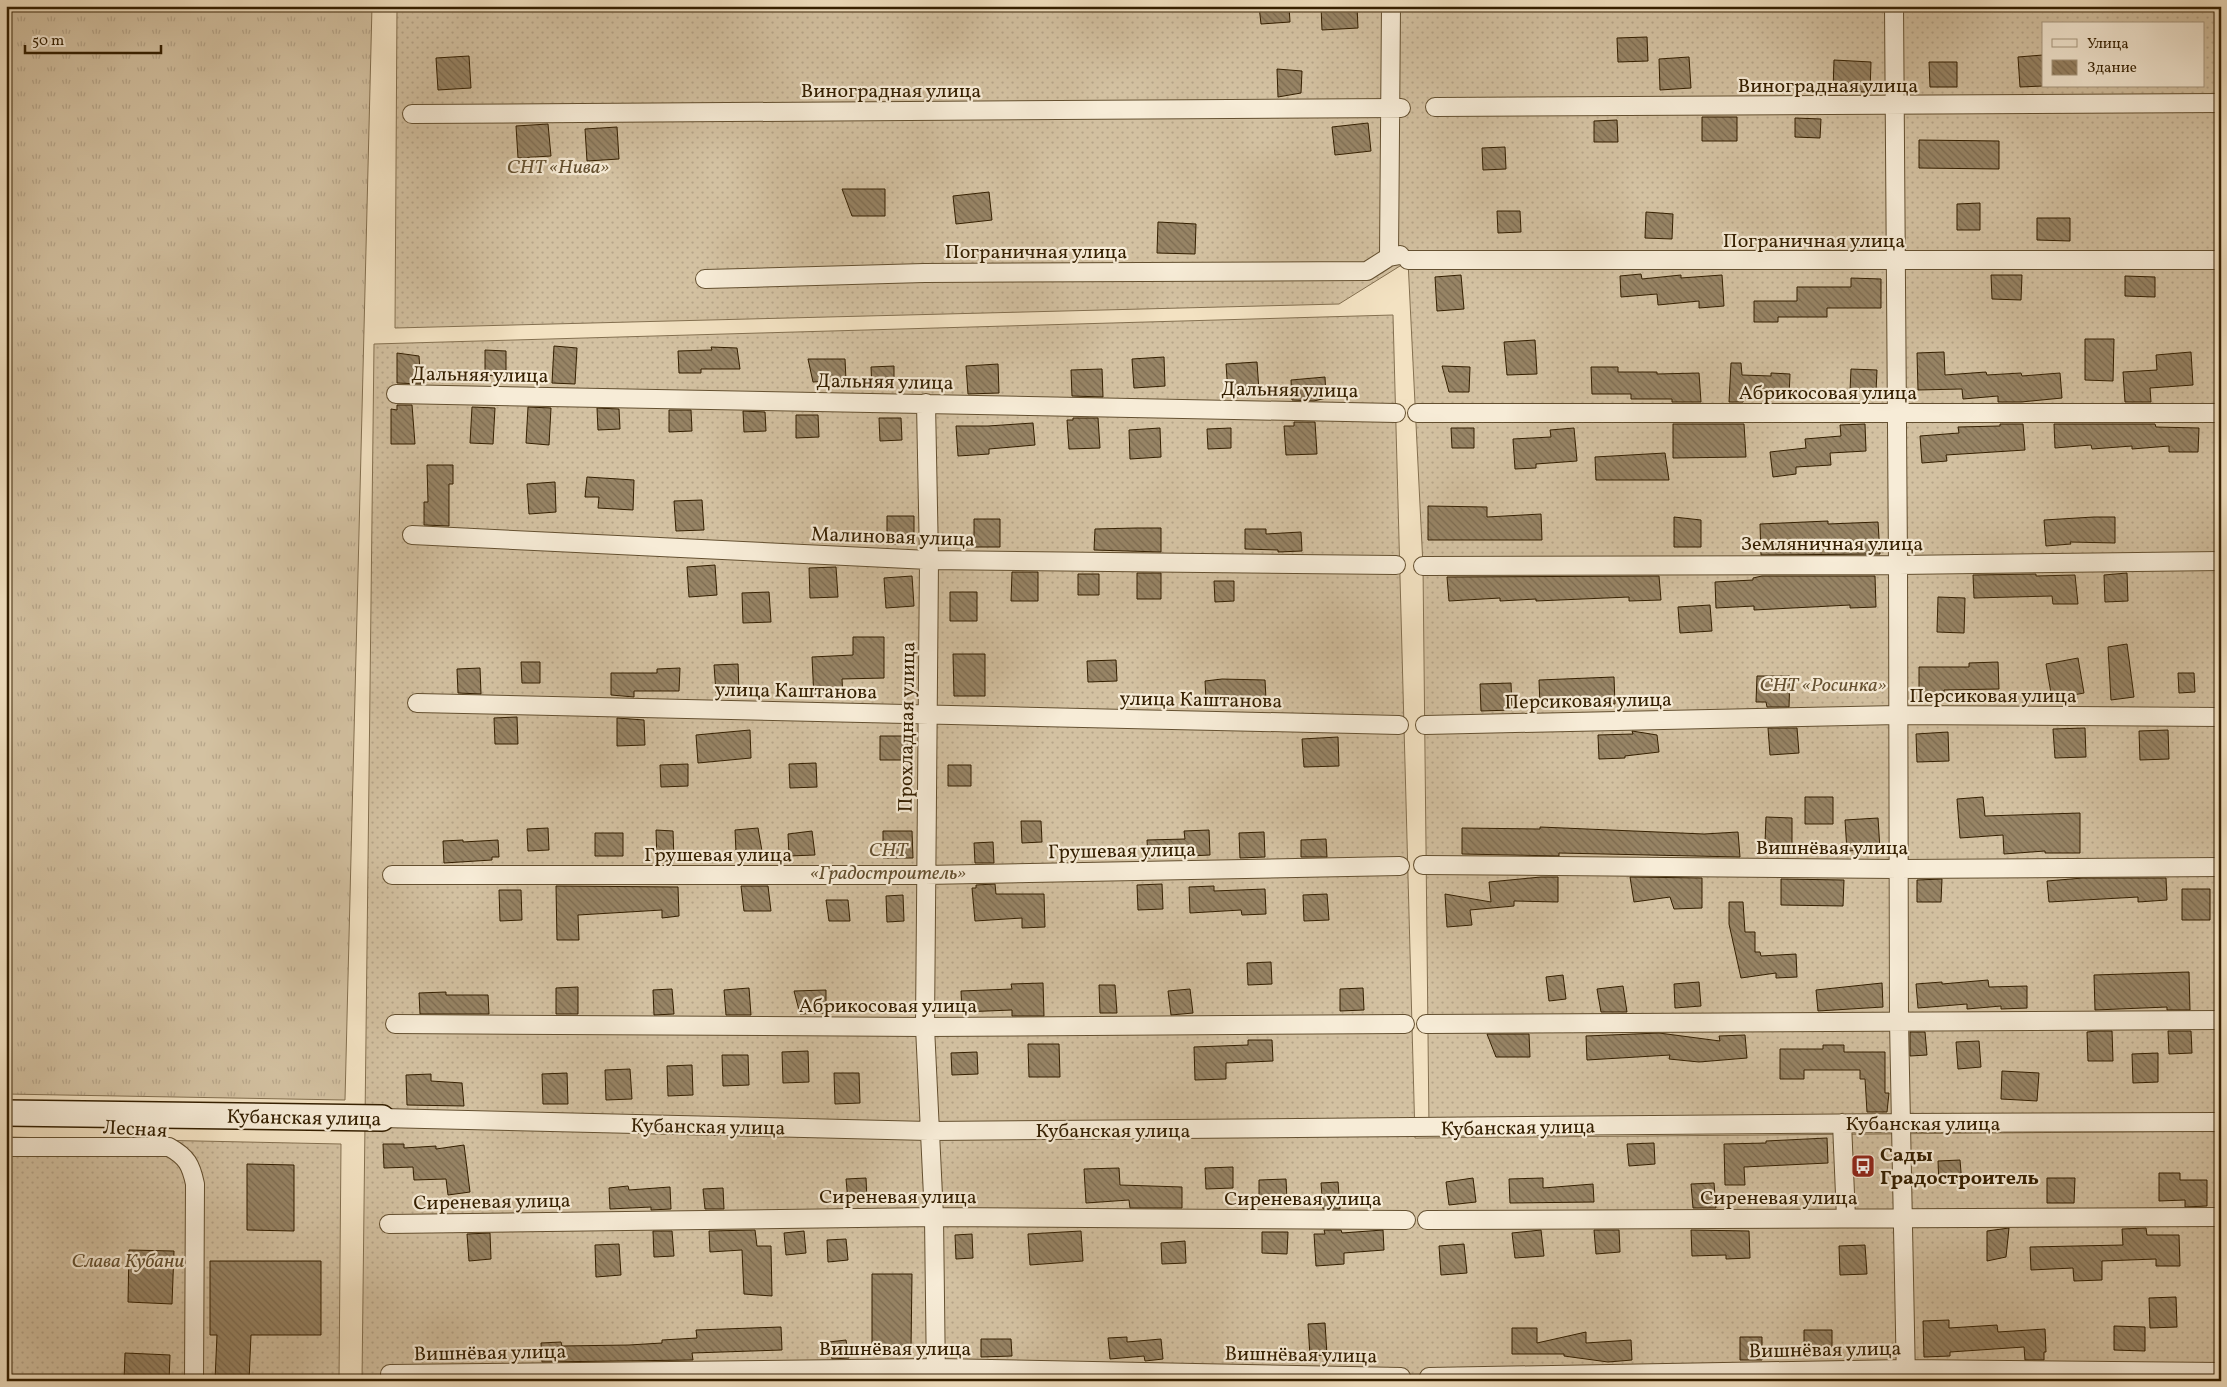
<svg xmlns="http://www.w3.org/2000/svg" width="2227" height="1387" font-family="Vollkorn,serif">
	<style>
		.grass { fill: url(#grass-tufts); stroke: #847050 }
		.garden { fill: url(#garden-dots); stroke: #847050; fill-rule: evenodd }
		.building { fill: url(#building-back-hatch); stroke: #341f00 }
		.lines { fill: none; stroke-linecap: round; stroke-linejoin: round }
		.street-casing { stroke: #645030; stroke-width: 20 }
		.secondary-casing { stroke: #341f00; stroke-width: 28 }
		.street { stroke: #f7ecd7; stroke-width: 18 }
		.secondary { stroke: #f7ecd7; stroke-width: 25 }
		.labels { text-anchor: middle; stroke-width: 4.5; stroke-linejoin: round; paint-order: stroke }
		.street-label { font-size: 20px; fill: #341f00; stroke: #f7ecd7 }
		.park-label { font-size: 20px; font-style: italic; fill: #645030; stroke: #f7ecd7 }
		.poi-label { font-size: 20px; font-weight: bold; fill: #341f00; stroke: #f7ecd7; text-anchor: start }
	</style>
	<defs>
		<pattern id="grass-tufts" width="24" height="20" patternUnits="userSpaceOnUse" patternTransform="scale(1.25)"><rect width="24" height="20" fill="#d3c1a1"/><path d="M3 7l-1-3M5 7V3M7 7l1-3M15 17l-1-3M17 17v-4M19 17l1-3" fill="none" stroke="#b6a589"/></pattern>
		<pattern id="garden-dots" width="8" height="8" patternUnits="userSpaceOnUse" patternTransform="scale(1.25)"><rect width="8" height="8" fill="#d3c1a1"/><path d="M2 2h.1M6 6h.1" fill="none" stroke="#b6a589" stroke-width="1.8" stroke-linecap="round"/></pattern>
		<pattern id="building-back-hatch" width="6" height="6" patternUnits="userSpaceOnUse" patternTransform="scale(1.25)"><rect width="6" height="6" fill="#978465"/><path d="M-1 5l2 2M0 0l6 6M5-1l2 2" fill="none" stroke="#7c6b51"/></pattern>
	</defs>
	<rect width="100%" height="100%" fill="#f3e2c2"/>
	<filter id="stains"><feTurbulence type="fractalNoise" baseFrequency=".004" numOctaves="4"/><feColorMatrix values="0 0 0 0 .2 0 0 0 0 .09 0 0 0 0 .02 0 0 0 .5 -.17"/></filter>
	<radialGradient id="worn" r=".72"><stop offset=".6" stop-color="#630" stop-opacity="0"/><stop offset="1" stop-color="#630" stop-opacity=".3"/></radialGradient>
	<!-- grass -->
	<path class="grass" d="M6,6H372L345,1100L6,1094Z"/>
	<!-- garden -->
	<path class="garden" d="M397,6H2221V1122L1429,1128L1423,566L1408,261L1339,304L395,328ZM2043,24H2203V86H2043Z
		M1393,315L1415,1138L2221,1131V1381H362L374,344Z
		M6,1137L341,1144L339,1381H6Z"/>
	<!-- building -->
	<path class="building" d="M1259,6H1289L1290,22L1261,24Z
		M1321,6H1357L1358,28L1322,30Z
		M1647,37L1648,61L1618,62L1617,38Z
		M2043,55V86L2020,87L2018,57Z
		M469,56L471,88L438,90L436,58Z
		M1689,57L1691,88L1660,90L1659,59Z
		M1834,60L1871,62L1870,92L1833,91Z
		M1929,62H1957V87H1930Z
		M1277,69L1302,71L1301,93L1278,97Z
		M1702,117H1737V141H1702Z
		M1795,118L1821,119L1820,138L1795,137Z
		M1617,120L1618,142H1594V121Z
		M1368,123L1371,151L1335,155L1332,127Z
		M548,124L551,156L518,158L516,126Z
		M617,127L619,159L587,161L585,129Z
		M1919,140L1999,141V169L1919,168Z
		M1505,147L1506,169L1483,170L1482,148Z
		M842,189H885V216H852Z
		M989,192L992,220L956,224L953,196Z
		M1980,203V230H1957V204Z
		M1497,211H1520L1521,232L1498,233Z
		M1646,212L1673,214L1672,239L1645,238Z
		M2037,218H2070V241L2037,240Z
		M1158,222L1196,224L1195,254L1157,253Z
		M1641,274L1642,279L1681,275V278L1722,275L1724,306L1699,308V301L1658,305L1657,294L1621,297L1620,276Z
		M1461,275L1464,309L1437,311L1435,277Z
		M1991,275H2022L2021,300L1992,299Z
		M2125,276L2155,277V297L2125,296Z
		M1851,278L1881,279V308H1827V317H1778V322H1754V301H1797V287H1851Z
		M2085,339H2114L2113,381L2085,380Z
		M1535,340L1537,374L1507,375L1504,342Z
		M554,346L577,348L575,384L552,383Z
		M711,347L737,348L740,369H701V373H679L678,351L712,350Z
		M485,350L506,351V377L485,375Z
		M1944,352L1945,375L1986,372L1987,375L2021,373L2022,376L2060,373L2062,398L2021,402H1998V396L1963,399L1962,389L1918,390L1917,353Z
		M2191,352L2193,385L2150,388L2151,402H2125L2123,372L2157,370L2156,355Z
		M397,353L419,356L421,384L397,383Z
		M1164,357L1165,386L1134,388L1132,359Z
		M808,359H845L846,380L813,382Z
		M1257,362L1259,391L1228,393L1226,364Z
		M1731,363H1741L1742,375L1771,376V373L1790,374L1789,397L1748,396V398H1743V402H1729Z
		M998,364L999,393L968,394L966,366Z
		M894,366V388L872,389L871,367Z
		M1442,366L1470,367L1469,392H1449Z
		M1591,367H1618V372H1657V374L1699,373L1701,402H1672V399H1631V394H1592Z
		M1102,369L1103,397L1072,396L1071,370Z
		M1851,369L1877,370L1876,392L1850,391Z
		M1325,377L1326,398L1314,401L1292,400L1291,380Z
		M397,405H412L415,444H391V409L397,410Z
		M472,407L495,408L493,444L470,443Z
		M528,407L551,408L549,445L526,443Z
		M597,408L619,409L620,429L598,430Z
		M669,410H691L692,431L669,432Z
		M743,411L765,412L766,431L744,432Z
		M796,415H818L819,437L796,438Z
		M879,418H901L902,440L880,441Z
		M1073,418H1098L1100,448L1069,449L1067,420H1073Z
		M1294,422H1315L1317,454L1286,455L1284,426H1294Z
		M1033,423L1035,445L989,449V454L958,456L956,426H988Z
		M1673,424H1744L1746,457L1673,458Z
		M1865,424L1866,451L1830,453L1831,465L1796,467V474L1773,477L1770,452L1806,448L1805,439L1841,436L1840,425Z
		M2000,424H2023L2025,450L1946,455L1947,461L1922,463L1920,436L1959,433L1958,427L2000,426Z
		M2054,424H2155L2156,427L2199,428L2198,452H2169V446L2132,449V446L2092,449L2091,445L2055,448Z
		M1160,428L1161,457L1130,459L1129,430Z
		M1231,428V448L1208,449L1207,429Z
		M1451,428H1474V448H1452Z
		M1574,428L1577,461L1536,464V468L1515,469L1513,439L1551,437L1550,430Z
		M1665,453L1669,480H1596L1595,457Z
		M427,465H453V484H449V526L424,525V502H428Z
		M587,477L634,480L633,510L598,508L599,497H585Z
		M555,482L556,512L529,514L527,484Z
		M702,500L704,530L676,531L674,501Z
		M1428,506L1487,507V517L1541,514L1542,540H1428Z
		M887,516H914V544H887Z
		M1674,517L1701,520V547H1674Z
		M2094,517H2115V543L2070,542L2071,544L2046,546L2044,520Z
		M974,519H1000V547H974Z
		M1828,521V524L1878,522L1880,554L1761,555L1760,524Z
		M1136,528H1161V552L1094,550L1095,529Z
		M1245,529H1266V534L1301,532L1302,551L1278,552V550L1245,549Z
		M715,565L717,595L689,597L687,567Z
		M836,567L838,597L810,598L809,568Z
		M1012,572H1038V601H1011Z
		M1137,573H1161V599H1137Z
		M2127,573L2128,601L2105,602L2104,575Z
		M1078,574H1099V595H1078Z
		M2036,574V576L2075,575L2078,604H2053L2052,596L1974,598L1973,575Z
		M912,576L914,606L886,608L884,578Z
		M1659,576L1661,600L1629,601V597L1536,601V599L1500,601V598L1449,601L1447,577Z
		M1762,576H1875L1876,607L1850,608V605L1754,610V606L1716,608L1715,582L1753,580V578Z
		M1214,581H1234V601L1215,602Z
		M769,592L771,622L743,623L742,593Z
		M950,592H977V621H950Z
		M1938,597L1965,598L1964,633L1937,632Z
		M1710,605L1712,631L1680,633L1678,607Z
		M853,637H884V678L842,679L843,697L814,698L812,657L853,655Z
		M2127,644L2134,697L2111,700L2108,647Z
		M953,654H985V696H954Z
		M2078,658L2084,693L2052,699L2046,664Z
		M1116,660L1117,681L1088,682L1087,661Z
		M521,662H540V683H522Z
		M1998,662L1999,689L1944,690V697H1919V667H1969V663Z
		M738,664L739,692L716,693L714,665Z
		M480,668L481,694L458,693L457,669Z
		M680,668L679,691H634V697L611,695V673H657V669Z
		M2178,673H2194L2195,692L2179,693Z
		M1757,676H1790L1789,707H1767L1766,702H1756Z
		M1614,677L1615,704L1540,706L1539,680Z
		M1222,679L1265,680L1266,699H1242V698L1206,700L1205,681Z
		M1511,683L1512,710L1481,711L1480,684Z
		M517,717L518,744H495L494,718Z
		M617,718L644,720L645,745L617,746Z
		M1768,728H1797L1799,753L1770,755Z
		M2085,728L2086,757L2055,758L2053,729Z
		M750,730L751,758L698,763L696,735Z
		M2168,730L2169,759L2140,760L2139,731Z
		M1632,731L1657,735L1659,752L1625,756V758L1599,759L1598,735L1633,734Z
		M1948,732L1949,761L1917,762L1916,734Z
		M880,736H907L908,760H880Z
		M1338,737L1339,766L1304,767L1302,739Z
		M816,763L817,787L790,788L789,764Z
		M688,764V786L661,787L660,765Z
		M948,765H971V786H948Z
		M1805,797H1833V824H1805Z
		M1983,797L1985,816L2080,813V853H2045V851L2004,854L2003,835L1960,838L1957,799Z
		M1766,817L1792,818V844L1765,843Z
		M1878,818L1880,849L1847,851L1845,820Z
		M1021,821H1041L1042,842L1022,843Z
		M1540,827L1704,834L1738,832L1740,857L1559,853V856L1462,854V828L1540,829Z
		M548,828L549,850L528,851L527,829Z
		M758,828L762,851L736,852L735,830Z
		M656,830L673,831L674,860L657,862Z
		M1209,830L1210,855L1148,858L1147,840L1185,839L1184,831Z
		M812,831L815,855L789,856L788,834Z
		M883,831H912L913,858H883Z
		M1264,832L1265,857L1240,858L1239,833Z
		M595,833H623V856H595Z
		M1326,839L1327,857H1301V840Z
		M463,840V842L498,840L499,857H492V860L444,863L443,841Z
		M993,842L994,863H975L974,843Z
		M1541,877H1558V902L1514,901V906L1470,910L1472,925L1447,927L1445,894L1491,902L1489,882Z
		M1630,877L1702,878V908L1674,909L1670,897L1634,902Z
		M2083,878H2166L2167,900L2138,902V897L2049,902L2047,881Z
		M1781,879L1844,880L1843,906L1781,905Z
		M1942,879L1941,902H1917V880Z
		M995,884L996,894H1044L1045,927L1022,928V918L975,921L972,888H976V885Z
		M1162,884L1163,909L1138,910L1137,885Z
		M556,886L678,887L679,916L662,918V910L578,915L579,940H557Z
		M741,886H768L771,911H744Z
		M1214,886V891L1265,889L1266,914L1242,915L1241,910L1190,913L1189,887Z
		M2182,889H2210V920H2182Z
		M499,890H521L522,920L500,921Z
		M1327,894L1329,920L1304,921L1303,895Z
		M903,895L904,921L887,922L886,896Z
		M826,900H848L850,921H829Z
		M1729,902H1743L1745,932H1755V952H1760L1761,956L1796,954L1797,977L1776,978V973L1741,978L1729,924Z
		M1271,962L1272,984L1248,985L1247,963Z
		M2189,972L2190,1010H2167V1007L2095,1010L2094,975Z
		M1563,975L1566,999L1549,1001L1546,977Z
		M1988,980L1989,987L2027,986V1008L2001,1009V1006L1967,1009V1004L1918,1008L1916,984L1942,982V984Z
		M1699,982L1701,1006L1675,1008L1674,984Z
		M1043,983L1044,1016H1012V1010L962,1012L961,991L1012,989L1011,984Z
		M1882,983L1883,1007L1818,1011L1816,990Z
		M1099,985H1115L1117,1013H1100Z
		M1623,986L1627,1012H1601L1597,989Z
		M578,987V1014H556V988Z
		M749,988L751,1015H726L724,990Z
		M1363,988L1364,1010L1340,1011V989Z
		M672,989L674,1014L654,1015L653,990Z
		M1190,989L1193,1013L1171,1015L1168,991Z
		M826,990V1013L800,1014L794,991Z
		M446,992V995H488L489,1014H420L419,993Z
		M2097,1031H2112L2113,1061H2088L2087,1032Z
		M2168,1031H2191L2192,1053L2169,1054Z
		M1910,1032H1925L1927,1055L1910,1056Z
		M1659,1033L1720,1041L1719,1036L1745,1035L1747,1058L1699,1062L1669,1059L1670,1055L1587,1060L1586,1036Z
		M1487,1034H1529L1530,1057H1496Z
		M1248,1040H1272L1273,1061L1226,1063V1079L1195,1080L1194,1047L1248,1045Z
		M1979,1041L1981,1067L1958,1069L1956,1042Z
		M1028,1044H1059L1060,1077H1029Z
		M1823,1045H1844V1052H1885V1093H1889L1887,1112H1867L1865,1079H1860V1070H1804V1079H1780V1049H1823Z
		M808,1051L809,1082L783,1083L782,1052Z
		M977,1052L978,1074L952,1075L951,1053Z
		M2158,1053V1082L2133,1083L2132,1054Z
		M722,1055H748L749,1085L723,1086Z
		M692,1065L693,1095L668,1096L667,1066Z
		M630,1069L632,1099L606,1100L605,1070Z
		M2002,1071L2039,1073L2037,1101L2001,1099Z
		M567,1073L568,1104H543L542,1074Z
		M834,1073H859L860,1103L835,1104Z
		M431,1074V1081L462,1083L464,1106L407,1105L406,1075Z
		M1827,1138L1828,1163L1744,1167L1745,1185H1725L1724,1144L1766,1143V1141Z
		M1654,1143L1655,1164L1629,1166L1627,1144Z
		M383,1144H404V1148L436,1146V1149L464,1145L470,1192L448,1195L446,1179L414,1180L413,1167L384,1168Z
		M1960,1160L1962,1184L1939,1185L1938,1161Z
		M247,1164L294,1165V1231L247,1230Z
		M1233,1167V1188L1206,1189L1205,1168Z
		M1119,1168L1120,1185L1182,1187V1208H1130L1129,1200L1086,1203L1084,1169Z
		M2159,1173H2180V1180H2207V1206L2185,1207V1200L2159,1201Z
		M866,1178L867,1200L848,1201L846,1179Z
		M1473,1178L1476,1202L1449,1205L1446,1182Z
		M1543,1178V1188L1593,1184L1594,1202L1510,1203L1509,1179Z
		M2047,1178H2075L2074,1203H2047Z
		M1286,1179L1287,1200L1259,1201V1180Z
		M1338,1182L1340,1209H1323L1321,1183Z
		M1714,1183L1716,1208H1693L1691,1184Z
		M628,1186L629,1190L670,1187L671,1209L651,1210V1207L610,1209L609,1188Z
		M723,1188L724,1209H705L703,1189Z
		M2009,1228L2006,1257L1987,1261V1231Z
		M2146,1228L2147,1235H2179L2180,1266H2156V1259L2102,1261V1280L2074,1281L2073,1268L2031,1270L2030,1247L2123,1245L2122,1229Z
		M755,1230L757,1246H771L772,1296L744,1294L742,1250L710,1252L709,1231Z
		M1324,1230H1341L1342,1233L1383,1230L1384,1250L1344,1253V1264L1316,1266L1314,1234H1325Z
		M1541,1230L1544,1256L1515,1258L1512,1233Z
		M1594,1230H1619L1620,1252L1596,1254Z
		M1691,1230L1749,1231L1750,1258L1726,1259V1255L1692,1256Z
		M653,1231H672L674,1256L654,1257Z
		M804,1231L806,1253L786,1255L784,1233Z
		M1081,1231L1083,1261L1030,1265L1028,1234Z
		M1262,1232H1288L1287,1254L1262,1253Z
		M490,1233L491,1259L469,1261L467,1234Z
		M972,1234L973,1258L956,1259L955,1235Z
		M846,1239L848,1260L828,1262L827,1240Z
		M1185,1241L1186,1263L1162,1264L1161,1243Z
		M619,1244L621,1275L596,1277L595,1245Z
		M1464,1244L1467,1273L1441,1275L1439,1246Z
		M1865,1245L1867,1274L1840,1275L1839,1246Z
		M129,1250L174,1251L172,1304L128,1302Z
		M210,1261H321V1335H251L249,1381L215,1380L217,1335H210Z
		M872,1274H912L911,1350H872Z
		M2176,1297L2177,1327L2150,1328L2149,1298Z
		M1949,1320V1328L1997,1325L1998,1332L2045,1329L2046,1352H2044V1360H2025L2024,1347L1950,1352V1356L1924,1357L1923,1321Z
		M1325,1323L1327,1355L1310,1356L1308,1324Z
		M2114,1326L2145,1327V1351L2114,1350Z
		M781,1327L782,1350L692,1353L693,1360L542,1362L541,1343L561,1342L562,1346L629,1345L662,1343V1340L697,1338L696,1330Z
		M1512,1328H1537V1343L1586,1332V1343L1631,1340L1632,1360L1608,1362L1564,1356V1354H1512Z
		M1804,1330H1832V1355H1804Z
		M1127,1337V1342L1161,1339L1163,1359L1145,1361L1144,1356L1110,1359L1108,1338Z
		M1740,1337H1762V1360H1740Z
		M981,1339H1011L1012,1356L981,1357Z
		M846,1340L849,1358L832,1359L829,1342Z
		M125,1353L170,1355L169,1381H124Z"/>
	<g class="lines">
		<!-- street casing -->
		<g class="street-casing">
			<path id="street" d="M1894,6L1898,565L1899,1022L1906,1381
				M1435,107L2221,103
				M412,114L1401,108
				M1389,257L1391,6
				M1408,260H2221
				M705,279L924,273L1367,271L1389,257L1400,255
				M396,394L1396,413
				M926,403L929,560L925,1027L934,1217L936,1381
				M1417,413H2221
				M412,535L929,560L1396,565
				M1423,566L1898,565L2221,561
				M417,703L1399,725
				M1425,725L1898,715L2221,717
				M1423,865L1898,869L2221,867
				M392,875H925L1400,866
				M395,1024L925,1027L1405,1024
				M1426,1024L2221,1020
				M382,1118L929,1131L1900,1123L2221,1122
				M1842,1123L1846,1218
				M6,1147H169C187,1157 191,1165 195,1184L194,1381
				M1427,1220L2221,1217
				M389,1224L934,1217L1406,1220
				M390,1374L936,1368L1401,1377
				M1429,1377L1906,1369L2221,1372"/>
		</g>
		<!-- secondary casing -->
		<g class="secondary-casing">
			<path id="secondary" d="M6,1113L382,1118"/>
		</g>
		<!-- street -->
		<use href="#street" class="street"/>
		<!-- secondary -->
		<use href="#secondary" class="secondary"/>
	</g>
	<!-- icons -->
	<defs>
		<g id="bus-square" transform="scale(1.25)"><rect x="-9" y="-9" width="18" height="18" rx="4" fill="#8f2418" stroke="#f7ecd7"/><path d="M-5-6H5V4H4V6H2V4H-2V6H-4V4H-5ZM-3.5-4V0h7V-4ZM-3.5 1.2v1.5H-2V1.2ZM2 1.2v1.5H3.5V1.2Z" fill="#fff"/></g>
	</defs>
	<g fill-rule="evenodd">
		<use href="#bus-square" x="1863" y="1166"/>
	</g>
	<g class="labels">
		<!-- street labels -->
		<g class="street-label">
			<text x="1828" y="92">Виноградная улица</text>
			<text x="891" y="97">Виноградная улица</text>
			<text x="1814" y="247">Пограничная улица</text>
			<text x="1036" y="258">Пограничная улица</text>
			<text transform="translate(480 374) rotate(1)" y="7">Дальняя улица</text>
			<text transform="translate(885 381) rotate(1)" y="7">Дальняя улица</text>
			<text transform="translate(1290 389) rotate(1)" y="7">Дальняя улица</text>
			<text x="1828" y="399">Абрикосовая улица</text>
			<text transform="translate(893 536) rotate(2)" y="7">Малиновая улица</text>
			<text x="1832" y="550">Земляничная улица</text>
			<text transform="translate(796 690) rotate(1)" y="7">улица Каштанова</text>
			<text x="1993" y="702">Персиковая улица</text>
			<text transform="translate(1201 699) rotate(1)" y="7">улица Каштанова</text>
			<text transform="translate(1588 700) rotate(-1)" y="7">Персиковая улица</text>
			<text transform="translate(906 727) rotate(-89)" y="7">Прохладная улица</text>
			<text x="1832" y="854">Вишнёвая улица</text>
			<text transform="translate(1122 850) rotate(-1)" y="7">Грушевая улица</text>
			<text x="718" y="861">Грушевая улица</text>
			<text x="888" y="1012">Абрикосовая улица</text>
			<text transform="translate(304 1117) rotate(1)" y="7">Кубанская улица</text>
			<text x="1923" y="1130">Кубанская улица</text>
			<text transform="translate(708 1126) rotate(1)" y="7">Кубанская улица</text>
			<text transform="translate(1518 1127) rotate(-1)" y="7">Кубанская улица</text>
			<text transform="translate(135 1128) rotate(3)" y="7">Лесная</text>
			<text x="1113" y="1137">Кубанская улица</text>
			<text x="898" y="1203">Сиреневая улица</text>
			<text x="1779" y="1204">Сиреневая улица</text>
			<text x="1303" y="1205">Сиреневая улица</text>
			<text transform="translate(492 1201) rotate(-1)" y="7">Сиреневая улица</text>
			<text x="895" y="1355">Вишнёвая улица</text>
			<text transform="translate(1825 1349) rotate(-1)" y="7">Вишнёвая улица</text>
			<text transform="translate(490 1352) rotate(-1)" y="7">Вишнёвая улица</text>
			<text transform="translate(1301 1354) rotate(1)" y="7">Вишнёвая улица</text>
		</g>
		<!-- park labels -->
		<g class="park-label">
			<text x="558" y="173">СНТ «Нива»</text>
			<text x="1823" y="691">СНТ «Росинка»</text>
			<text x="888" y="856">СНТ<tspan x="888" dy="23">«Градостроитель»</tspan></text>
			<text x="128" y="1267">Слава Кубани</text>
		</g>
		<!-- poi labels -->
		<g class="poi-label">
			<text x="1880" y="1161">Сады<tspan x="1880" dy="23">Градостроитель</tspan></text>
		</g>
	</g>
	<!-- margin -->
	<rect width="2227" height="1387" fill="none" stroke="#f3e2c2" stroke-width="25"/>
	<rect x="8" y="8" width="2212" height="1372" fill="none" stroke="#341f00" stroke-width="2.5"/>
	<rect x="12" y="12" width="2202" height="1362" fill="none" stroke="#341f00"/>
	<!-- legend -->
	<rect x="2042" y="22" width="162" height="65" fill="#f7ecd7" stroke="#a99a81"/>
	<rect x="2052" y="39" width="25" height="8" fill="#f7ecd7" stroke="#a99a81"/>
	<text x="2087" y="48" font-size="15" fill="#341f00">Улица</text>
	<rect x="2052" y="60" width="25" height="15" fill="url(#building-back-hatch)" stroke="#a99a81"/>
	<text x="2087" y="72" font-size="15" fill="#341f00">Здание</text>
	<!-- scale -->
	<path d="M25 45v8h136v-8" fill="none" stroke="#341f00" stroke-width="2.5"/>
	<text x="32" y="45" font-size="15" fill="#341f00" stroke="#f7ecd7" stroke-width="4" paint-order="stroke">50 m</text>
	<rect width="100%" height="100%" filter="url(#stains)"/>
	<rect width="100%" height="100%" fill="url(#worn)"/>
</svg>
